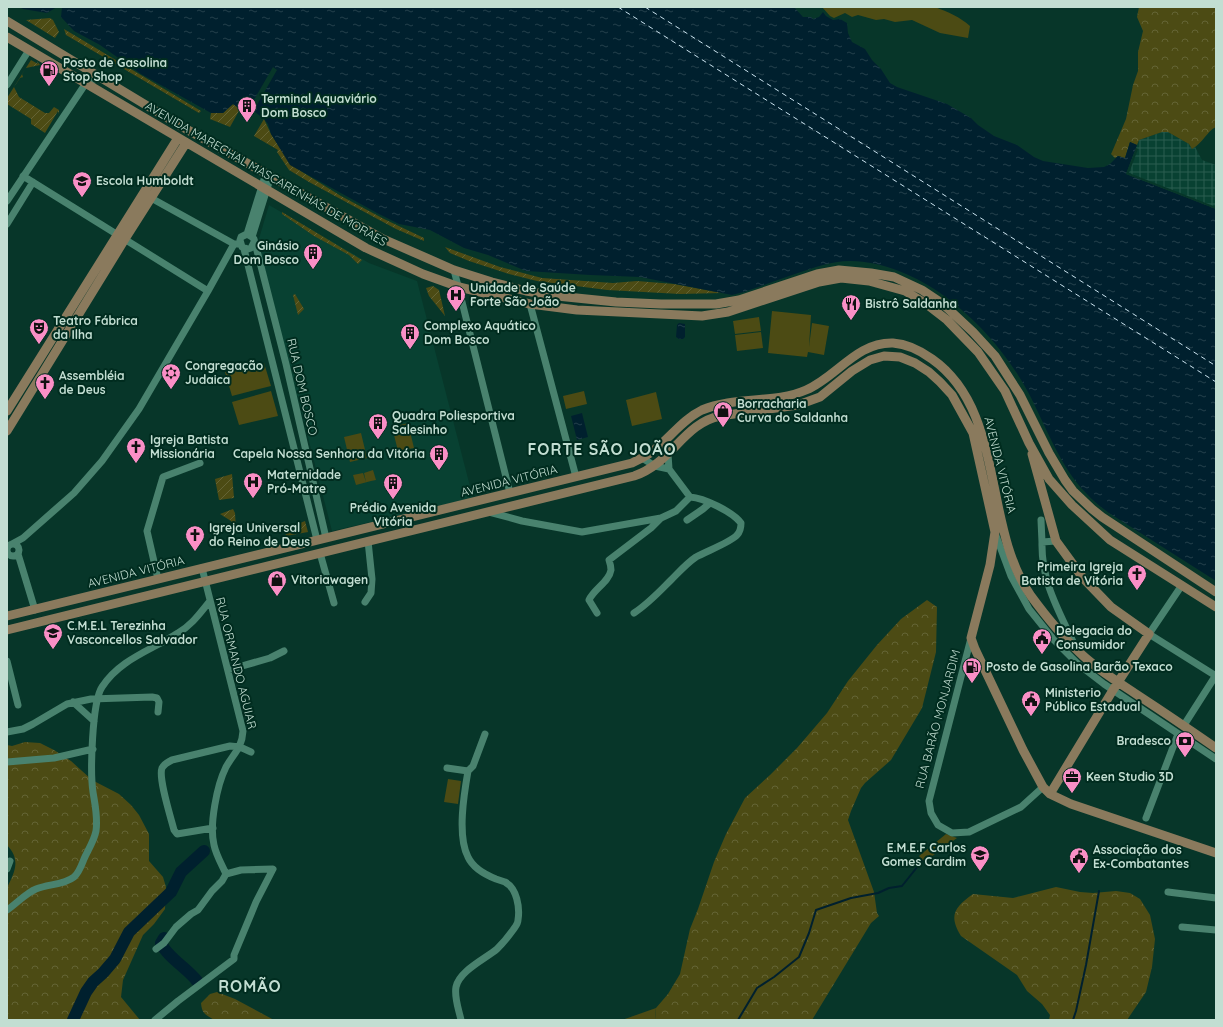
<svg xmlns="http://www.w3.org/2000/svg" width="1223" height="1027" font-family="Quicksand,sans-serif">
	<style>
		.built { fill: #084132 }
		.industrial { fill: url(#industrial-grid) }
		.green { fill: #4c4b14 }
		.forest { fill: url(#forest-crowns) }
		.garden { fill: url(#garden-furrows) }
		.water { fill: url(#water-ripples) }
		.pier { fill: #073629 }
		.lines { fill: none; stroke-linecap: round; stroke-linejoin: round }
		.stream { stroke: #00202e; stroke-width: 2 }
		.river { stroke: #00202e; stroke-width: 12 }
		.ferry { stroke: #cbe3ef; stroke-width: 1; stroke-dasharray: 5 4; stroke-linecap: butt }
		.minor { stroke: #49826e; stroke-width: 7 }
		.major { stroke: #8a7a5d; stroke-width: 9 }
		.labels { text-anchor: middle; stroke-width: 4; stroke-linejoin: round; paint-order: stroke }
		.poi-label { font-size: 12px; font-weight: bold; fill: #c2ded2; stroke: #002c1f; text-anchor: start }
		.street-label { font-size: 12px; fill: #c2ded2; stroke: #002c1f }
		.district-label { font-size: 16px; font-weight: bold; letter-spacing: 1px; fill: #c2ded2; stroke: #002c1f }
	</style>
	<defs>
		<pattern id="industrial-grid" width="8" height="8" patternUnits="userSpaceOnUse"><rect width="8" height="8" fill="#084132"/><path d="M0 4h8M4 0v8" fill="none" stroke="#2a5c4f"/></pattern>
		<pattern id="forest-crowns" width="20" height="18" patternUnits="userSpaceOnUse"><rect width="20" height="18" fill="#4c4b14"/><path d="M2 6a3 3 0 1 1 6 0M12 15a3 3 0 1 1 6 0" fill="none" stroke="#646435"/></pattern>
		<pattern id="garden-furrows" width="10" height="10" patternUnits="userSpaceOnUse"><rect width="10" height="10" fill="#4c4b14"/><path d="M-1 1l2-2M0 10L10 0M9 11l2-2" fill="none" stroke="#646435"/></pattern>
		<pattern id="water-ripples" width="26" height="14" patternUnits="userSpaceOnUse"><rect width="26" height="14" fill="#00202e"/><path d="M2 4q2-2 4 0t4 0M15 11q2-2 4 0t4 0" fill="none" stroke="#24404b"/></pattern>
	</defs>
	<rect width="100%" height="100%" fill="#073629"/>
	<!-- built -->
	<path class="built" d="M269,205L369,263L417,281L473,498L332,531L258,242Z"/>
	<!-- industrial -->
	<path class="industrial" d="M1162,132H1168L1189,144L1192,149L1195,147L1202,160L1216,165V209L1126,174L1139,140Z"/>
	<!-- green -->
	<path class="green" d="M822,7H935C948,12 960,17 970,26L968,38L940,33L912,20L895,22L884,19L876,20L858,15L852,17L845,13L834,18L830,16Z
		M772,311L811,315L809,347L812,323L829,326L824,355L808,352L807,357L768,353Z
		M759,317L761,331L735,334L733,321Z
		M761,332L763,348L737,351L735,335Z
		M264,363L271,386L232,396L225,372Z
		M271,391L278,416L239,425L232,402Z
		M584,391L587,404L566,409L563,396Z
		M656,392L662,419L632,426L626,400Z
		M408,423L414,448L398,451L392,427Z
		M361,433L367,458L350,462L344,437Z
		M373,470L376,480L371,481L369,472L371,481L356,485L353,475L363,473L366,482L364,473Z
		M448,779L461,781L458,804L444,802Z
		M946,834L957,838L924,862L919,856Z
		M656,1008L655,1020H622Z"/>
	<!-- forest -->
	<path class="forest" d="M1139,7H1216V127C1207,131 1203,143 1192,149L1189,144L1168,132H1162L1139,140L1137,145L1130,142L1125,158L1118,156L1115,158L1111,154L1112,152L1126,119L1133,85L1138,71V52L1143,31L1137,17Z
		M927,600L937,607L936,652L922,708L891,760L865,783L861,788L851,811L848,820L874,892L877,913L879,916L871,923L812,1020H655L656,1008L668,994L680,974L690,929L698,909L714,862L726,834L745,798L770,775L797,748L827,713L848,681L877,645L901,619Z
		M25,742L40,743L54,750L71,761L92,780L119,794L131,805L139,815L149,834V861L163,877L166,887L165,909L154,924L143,935L123,980L121,997L140,1020H7V888C15,871 21,860 7,845V745L12,746Z
		M1056,887L1080,892L1093,893L1116,891L1130,893L1140,899L1150,915L1155,939L1152,967L1146,992L1127,1020H1049L1050,1015L1042,1004L1027,991L1017,975L961,936C948,915 955,907 973,894L1013,898Z
		M217,992L235,999L274,1020H214C205,1014 202,1014 201,1003L210,994Z"/>
	<!-- garden -->
	<path class="garden" d="M50,18L53,20L59,32L55,38L26,20Z
		M64,29L201,111L199,113L66,35Z
		M31,60L38,64L37,61L40,65L26,68L22,74L23,77L20,78L14,87L19,97L45,113H49L54,107L59,110V114L58,111L45,133L31,124V119L7,104V98Z
		M233,104L240,109L230,127L210,119L211,113H223Z
		M264,119L271,134L291,165L341,196L384,219L424,238V241L396,229L309,182L289,170L277,152L278,150L254,136Z
		M282,212L362,260L358,264L349,255L314,236L282,214Z
		M445,247L500,267L542,278L613,283L637,281L674,284L722,293L680,294L607,290L537,281L509,274L469,261L450,253Z
		M433,286L439,290L445,316L429,296L426,288Z
		M295,294L304,309L298,315L293,295Z
		M232,474L234,498L219,500L215,479Z
		M233,509L235,513L236,528L231,521L220,514Z
		M305,521L308,532L286,536L285,529Z"/>
	<!-- water -->
	<path class="water" d="M19,7H57L47,13L23,9Z
		M62,7H794L803,17H811L813,19L819,17L823,12L826,16L833,20L840,19L847,23L848,33L852,42L865,49L872,60L881,69L890,83L897,87L947,104L971,118L978,125L994,136L1017,145L1034,157L1043,161L1088,168L1104,167L1110,164L1118,156L1125,158L1130,142L1137,145L1126,174L1216,209V581L1109,513C1101,507 1093,501 1086,493C1060,467 1045,424 1028,392C995,330 924,262 850,261C831,261 813,268 795,274C778,280 761,286 744,292L732,295L640,277L590,275L526,271L488,255L464,248L430,230L399,224L377,213L290,165L271,134L268,124L264,119L250,108L240,109L233,104L223,113H211L141,74L100,45L74,31L61,17Z
		M679,323L685,324V337L683,339H679L676,337L677,325Z
		M582,413L588,437L577,440L571,416Z"/>
	<!-- pier -->
	<path class="pier" d="M273,67L277,70L254,110L253,112L248,110Z
		M1136,148L1138,149L1129,173L1216,207V209L1126,174Z"/>
	<g class="lines">
		<!-- stream -->
		<path class="stream" d="M738,1020L757,988L774,977L799,957L809,933L816,910L851,898L878,893L889,888L902,886L922,861
			M1073,1020L1076,1011L1086,965L1099,891"/>
		<!-- river -->
		<path class="river" d="M164,938L161,943C167,957 187,968 197,981
			M73,1020L86,992L93,982L103,973L115,959L129,932L171,892L181,872L204,851"/>
		<!-- ferry -->
		<path class="ferry" d="M618,7L1216,382
			M645,7L1216,366"/>
		<!-- minor -->
		<path class="minor" d="M7,85L29,50
			M23,176L208,291
			M151,198L234,244
			M7,201L86,83L100,78
			M7,224L33,182
			M247,234L266,173
			M252,237L271,176
			M254,242L251,248L248,249L242,247L240,240L241,237L247,234L252,237L254,239L286,364L326,538
			M244,249L317,540
			M454,270L510,493
			M530,304L576,477
			M642,458L655,466L669,469
			M489,512L522,521L582,532L661,518
			M687,520L703,509L710,503
			M1041,520L1042,542
			M995,533L1011,576L1029,609L1054,640L1078,664L1104,684L1216,759
			M1056,541L1042,542C1041,582 1059,611 1075,646
			M12,544L23,538L74,493L102,461L139,409L208,291L234,244H240
			M7 550a6 6 0 1 1 12 0a6 6 0 1 1-12 0Z
			M320,553L334,603
			M18,554L35,610
			M202,568L243,731C242,748 234,753 226,767C217,785 209,825 214,845C216,855 222,865 226,874
			M158,579L147,531L163,477L200,463
			M1182,585L1149,634L1216,676
			M365,602L371,593L372,579L368,541
			M597,613L589,600C594,589 609,582 611,570C611,567 610,563 609,560L651,528L661,518L676,511L690,497
			M634,613C648,604 659,592 671,580C679,572 687,563 696,557C707,551 731,542 737,535C741,531 741,527 741,523C733,512 704,498 690,497L669,469L668,454
			M971,638L929,801L931,813L938,825L952,833L969,832L1021,807L1043,787
			M7,661L18,705
			M228,670L270,658L284,651
			M73,702L94,721
			M1186,722L1216,675
			M7,732L23,729L33,724L67,704L91,699L152,697L157,698L159,702L158,712
			M7,762L54,758L93,749
			M447,768L468,771C464,794 457,836 468,857C473,868 486,875 496,879C499,880 502,881 505,882C517,888 520,908 518,920C518,924 515,927 513,930C508,937 503,943 497,949C485,959 459,971 456,987C454,998 459,1010 461,1020
			M468,771L473,766L485,734
			M1146,818L1178,734
			M213,828L177,834L174,830C171,818 158,778 162,768C164,764 168,762 172,760L230,746L240,747L251,752
			M7,869L10,861
			M1168,892L1216,898
			M7,910C16,904 26,893 36,889C48,884 64,885 74,877C79,873 82,864 84,859C88,850 94,841 96,831C98,817 95,805 93,792C90,772 92,702 102,687C120,659 152,650 178,633C192,625 200,613 210,601
			M1182,927L1216,930
			M155,1020L178,1001L234,959V955L256,902L273,869L241,870L226,874L222,881L212,891L198,910L191,914L176,927L164,943L156,949"/>
		<!-- major -->
		<path class="major" d="M7,21L179,125L381,238L454,270L492,282L526,291L557,296L616,302L661,304H716L739,300L817,274L839,270L871,273L894,277L922,290L943,304L973,332L995,356L1020,395L1049,453L1065,480L1073,491L1092,509L1102,517L1216,592
			M7,37L366,248L423,274L459,287L530,304L577,310L702,316L728,312L819,282L841,278L869,281L905,291L925,303L947,320L978,352L1005,391L1029,443L1049,479L1072,505L1110,540L1216,607
			M7,411L178,138
			M7,431L125,239L186,143
			M1032,454L1056,541L1083,578L1111,607L1149,634L1113,690L1050,794
			M7,616L632,463C640,459 647,456 654,450C670,438 683,419 702,410C735,396 774,404 806,390C837,377 856,342 893,343C908,344 921,351 932,359C1006,411 982,526 1031,596C1045,615 1060,634 1078,651C1095,668 1118,682 1139,696C1165,713 1190,730 1216,748
			M7,630L634,476C671,464 684,423 720,416L798,405L820,397L852,371L870,360L884,356L900,357L915,363L929,372L940,382L952,395L973,433L995,532L990,565L971,638L975,649L1023,750L1043,787L1050,794L1071,804L1216,853"/>
	</g>
	<!-- icons -->
	<defs>
		<g id="fuel-pin" transform="scale(1)"><path d="M0 17L-7.5 6A9.5 9.5 0 1 1 7.5 6Z" fill="#fa8fc6" stroke="#002c1f"/><path d="M-5.5-6h7V0h2V4h1.3V-2.5L3-4.5l.8-.8L6-3V5H2.5V1h-1V6h-7ZM-4.2-4.7v3.2H.2V-4.7Z" fill="#111"/></g>
		<g id="building-pin" transform="scale(1)"><path d="M0 17L-7.5 6A9.5 9.5 0 1 1 7.5 6Z" fill="#fa8fc6" stroke="#002c1f"/><path d="M-4-6H4V6H1V3H-1V6H-4ZM-2.5-4.3h1.7v1.8h-1.7ZM.8-4.3h1.7v1.8H.8ZM-2.5-1h1.7V.8h-1.7ZM.8-1h1.7V.8H.8Z" fill="#111"/></g>
		<g id="university-pin" transform="scale(1)"><path d="M0 17L-7.5 6A9.5 9.5 0 1 1 7.5 6Z" fill="#fa8fc6" stroke="#002c1f"/><path d="M0-5L7-2L0 1L-7-2ZM-4 1L0 2.5L4 1V4Q0 6-4 4Z" fill="#111"/></g>
		<g id="hospital-pin" transform="scale(1)"><path d="M0 17L-7.5 6A9.5 9.5 0 1 1 7.5 6Z" fill="#fa8fc6" stroke="#002c1f"/><path d="M-5-5h3v3.5h4V-5h3V5h-3V1.5h-4V5h-3Z" fill="#111"/></g>
		<g id="restaurant-pin" transform="scale(1)"><path d="M0 17L-7.5 6A9.5 9.5 0 1 1 7.5 6Z" fill="#fa8fc6" stroke="#002c1f"/><path d="M-5-6h1v4h1v-4h1v4h1v-4h1v5L-1.5 .5V6h-2V.5L-5-1ZM5-6V6H3V1.5H1.5Q1.5-4 5-6Z" fill="#111"/></g>
		<g id="theatre-pin" transform="scale(1)"><path d="M0 17L-7.5 6A9.5 9.5 0 1 1 7.5 6Z" fill="#fa8fc6" stroke="#002c1f"/><path d="M-5-5.5Q0-4 5-5.5V0Q5 5 0 6Q-5 5-5 0ZM-3.3-2.5H-1v1.5H-3.3ZM1-2.5H3.3v1.5H1ZM-2.8 1Q0 5.5 2.8 1Z" fill="#111"/></g>
		<g id="synagogue-pin" transform="scale(1)"><path d="M0 17L-7.5 6A9.5 9.5 0 1 1 7.5 6Z" fill="#fa8fc6" stroke="#002c1f"/><path d="M0-6.5L5.6 3.2H-5.6ZM0 6.5L5.6-3.2H-5.6Z" fill="#111"/></g>
		<g id="church-pin" transform="scale(1)"><path d="M0 17L-7.5 6A9.5 9.5 0 1 1 7.5 6Z" fill="#fa8fc6" stroke="#002c1f"/><path d="M-1.2-6h2.4v3.5h3.3v2.4h-3.3V6h-2.4V-.1h-3.3v-2.4h3.3Z" fill="#111"/></g>
		<g id="shop-pin" transform="scale(1)"><path d="M0 17L-7.5 6A9.5 9.5 0 1 1 7.5 6Z" fill="#fa8fc6" stroke="#002c1f"/><path d="M-5-2.5h2.3a2.7 3.5 0 0 1 5.4 0H5L5.5 6h-11ZM-1.5-2.5h3a1.5 2.3 0 0 0-3 0Z" fill="#111"/></g>
		<g id="school-pin" transform="scale(1)"><path d="M0 17L-7.5 6A9.5 9.5 0 1 1 7.5 6Z" fill="#fa8fc6" stroke="#002c1f"/><path d="M0-5L7-2L0 1L-7-2ZM-4 1L0 2.5L4 1V4Q0 6-4 4Z" fill="#111"/></g>
		<g id="civic-pin" transform="scale(1)"><path d="M0 17L-7.5 6A9.5 9.5 0 1 1 7.5 6Z" fill="#fa8fc6" stroke="#002c1f"/><path d="M-.6-6.5H3V-4.5H.6V-3L4-1V1h2V6H-6V1h2V-1L-.6-3ZM-1.2 2.5V6h2.4V2.5Z" fill="#111"/></g>
		<g id="bank-pin" transform="scale(1)"><path d="M0 17L-7.5 6A9.5 9.5 0 1 1 7.5 6Z" fill="#fa8fc6" stroke="#002c1f"/><path d="M-6-4H6V4H-6ZM0-2.3a2.3 2.3 0 1 0 0 4.6a2.3 2.3 0 1 0 0-4.6Z" fill="#111"/></g>
		<g id="office-pin" transform="scale(1)"><path d="M0 17L-7.5 6A9.5 9.5 0 1 1 7.5 6Z" fill="#fa8fc6" stroke="#002c1f"/><path d="M-6-3h4V-5.5h4V-3h4V5H-6ZM-1-4.5V-3h2v-1.5ZM-6 0V1H6V0Z" fill="#111"/></g>
	</defs>
	<g fill-rule="evenodd">
		<use href="#fuel-pin" x="49" y="70"/>
		<use href="#building-pin" x="247" y="106"/>
		<use href="#university-pin" x="82" y="181"/>
		<use href="#building-pin" x="313" y="253"/>
		<use href="#hospital-pin" x="456" y="295"/>
		<use href="#restaurant-pin" x="851" y="304"/>
		<use href="#theatre-pin" x="39" y="328"/>
		<use href="#building-pin" x="410" y="333"/>
		<use href="#synagogue-pin" x="171" y="373"/>
		<use href="#church-pin" x="45" y="383"/>
		<use href="#shop-pin" x="723" y="411"/>
		<use href="#building-pin" x="378" y="423"/>
		<use href="#church-pin" x="136" y="447"/>
		<use href="#building-pin" x="439" y="454"/>
		<use href="#hospital-pin" x="253" y="482"/>
		<use href="#building-pin" x="393" y="483"/>
		<use href="#church-pin" x="195" y="535"/>
		<use href="#church-pin" x="1137" y="574"/>
		<use href="#shop-pin" x="277" y="580"/>
		<use href="#school-pin" x="53" y="633"/>
		<use href="#civic-pin" x="1042" y="638"/>
		<use href="#fuel-pin" x="972" y="667"/>
		<use href="#civic-pin" x="1031" y="700"/>
		<use href="#bank-pin" x="1185" y="741"/>
		<use href="#office-pin" x="1072" y="777"/>
		<use href="#school-pin" x="980" y="855"/>
		<use href="#civic-pin" x="1079" y="857"/>
	</g>
	<g class="labels">
		<!-- poi labels -->
		<g class="poi-label">
			<text x="63" y="67">Posto de Gasolina<tspan x="63" dy="14">Stop Shop</tspan></text>
			<text x="261" y="103">Terminal Aquaviário<tspan x="261" dy="14">Dom Bosco</tspan></text>
			<text x="96" y="185">Escola Humboldt</text>
			<text x="299" y="250" text-anchor="end">Ginásio<tspan x="299" dy="14">Dom Bosco</tspan></text>
			<text x="470" y="292">Unidade de Saúde<tspan x="470" dy="14">Forte São João</tspan></text>
			<text x="865" y="308">Bistrô Saldanha</text>
			<text x="53" y="325">Teatro Fábrica<tspan x="53" dy="14">da Ilha</tspan></text>
			<text x="424" y="330">Complexo Aquático<tspan x="424" dy="14">Dom Bosco</tspan></text>
			<text x="185" y="370">Congregação<tspan x="185" dy="14">Judaica</tspan></text>
			<text x="59" y="380">Assembléia<tspan x="59" dy="14">de Deus</tspan></text>
			<text x="737" y="408">Borracharia<tspan x="737" dy="14">Curva do Saldanha</tspan></text>
			<text x="392" y="420">Quadra Poliesportiva<tspan x="392" dy="14">Salesinho</tspan></text>
			<text x="150" y="444">Igreja Batista<tspan x="150" dy="14">Missionária</tspan></text>
			<text x="425" y="458" text-anchor="end">Capela Nossa Senhora da Vitória</text>
			<text x="267" y="479">Maternidade<tspan x="267" dy="14">Pró-Matre</tspan></text>
			<text x="393" y="512" text-anchor="middle">Prédio Avenida<tspan x="393" dy="14">Vitória</tspan></text>
			<text x="209" y="532">Igreja Universal<tspan x="209" dy="14">do Reino de Deus</tspan></text>
			<text x="1123" y="571" text-anchor="end">Primeira Igreja<tspan x="1123" dy="14">Batista de Vitória</tspan></text>
			<text x="291" y="584">Vitoriawagen</text>
			<text x="67" y="630">C.M.E.L Terezinha<tspan x="67" dy="14">Vasconcellos Salvador</tspan></text>
			<text x="1056" y="635">Delegacia do<tspan x="1056" dy="14">Consumidor</tspan></text>
			<text x="986" y="671">Posto de Gasolina Barão Texaco</text>
			<text x="1045" y="697">Ministerio<tspan x="1045" dy="14">Público Estadual</tspan></text>
			<text x="1171" y="745" text-anchor="end">Bradesco</text>
			<text x="1086" y="781">Keen Studio 3D</text>
			<text x="966" y="852" text-anchor="end">E.M.E.F Carlos<tspan x="966" dy="14">Gomes Cardim</tspan></text>
			<text x="1093" y="854">Associação dos<tspan x="1093" dy="14">Ex-Combatantes</tspan></text>
		</g>
		<!-- street labels -->
		<g class="street-label">
			<text transform="translate(266 174) rotate(30)" y="4">AVENIDA MARECHAL MASCARENHAS DE MORAES</text>
			<text transform="translate(302 387) rotate(77)" y="4">RUA DOM BOSCO</text>
			<text transform="translate(1000 465) rotate(76)" y="4">AVENIDA VITÓRIA</text>
			<text transform="translate(509 481) rotate(-14)" y="4">AVENIDA VITÓRIA</text>
			<text transform="translate(136 572) rotate(-14)" y="4">AVENIDA VITÓRIA</text>
			<text transform="translate(236 663) rotate(76)" y="4">RUA ORMANDO AGUIAR</text>
			<text transform="translate(938 719) rotate(-75)" y="4">RUA BARÃO MONJARDIM</text>
		</g>
		<!-- district labels -->
		<g class="district-label">
			<text x="602" y="455">FORTE SÃO JOÃO</text>
			<text x="250" y="992">ROMÃO</text>
		</g>
	</g>
	<!-- border -->
	<rect width="1223" height="1027" fill="none" stroke="#c2ded2" stroke-width="16"/>
</svg>
